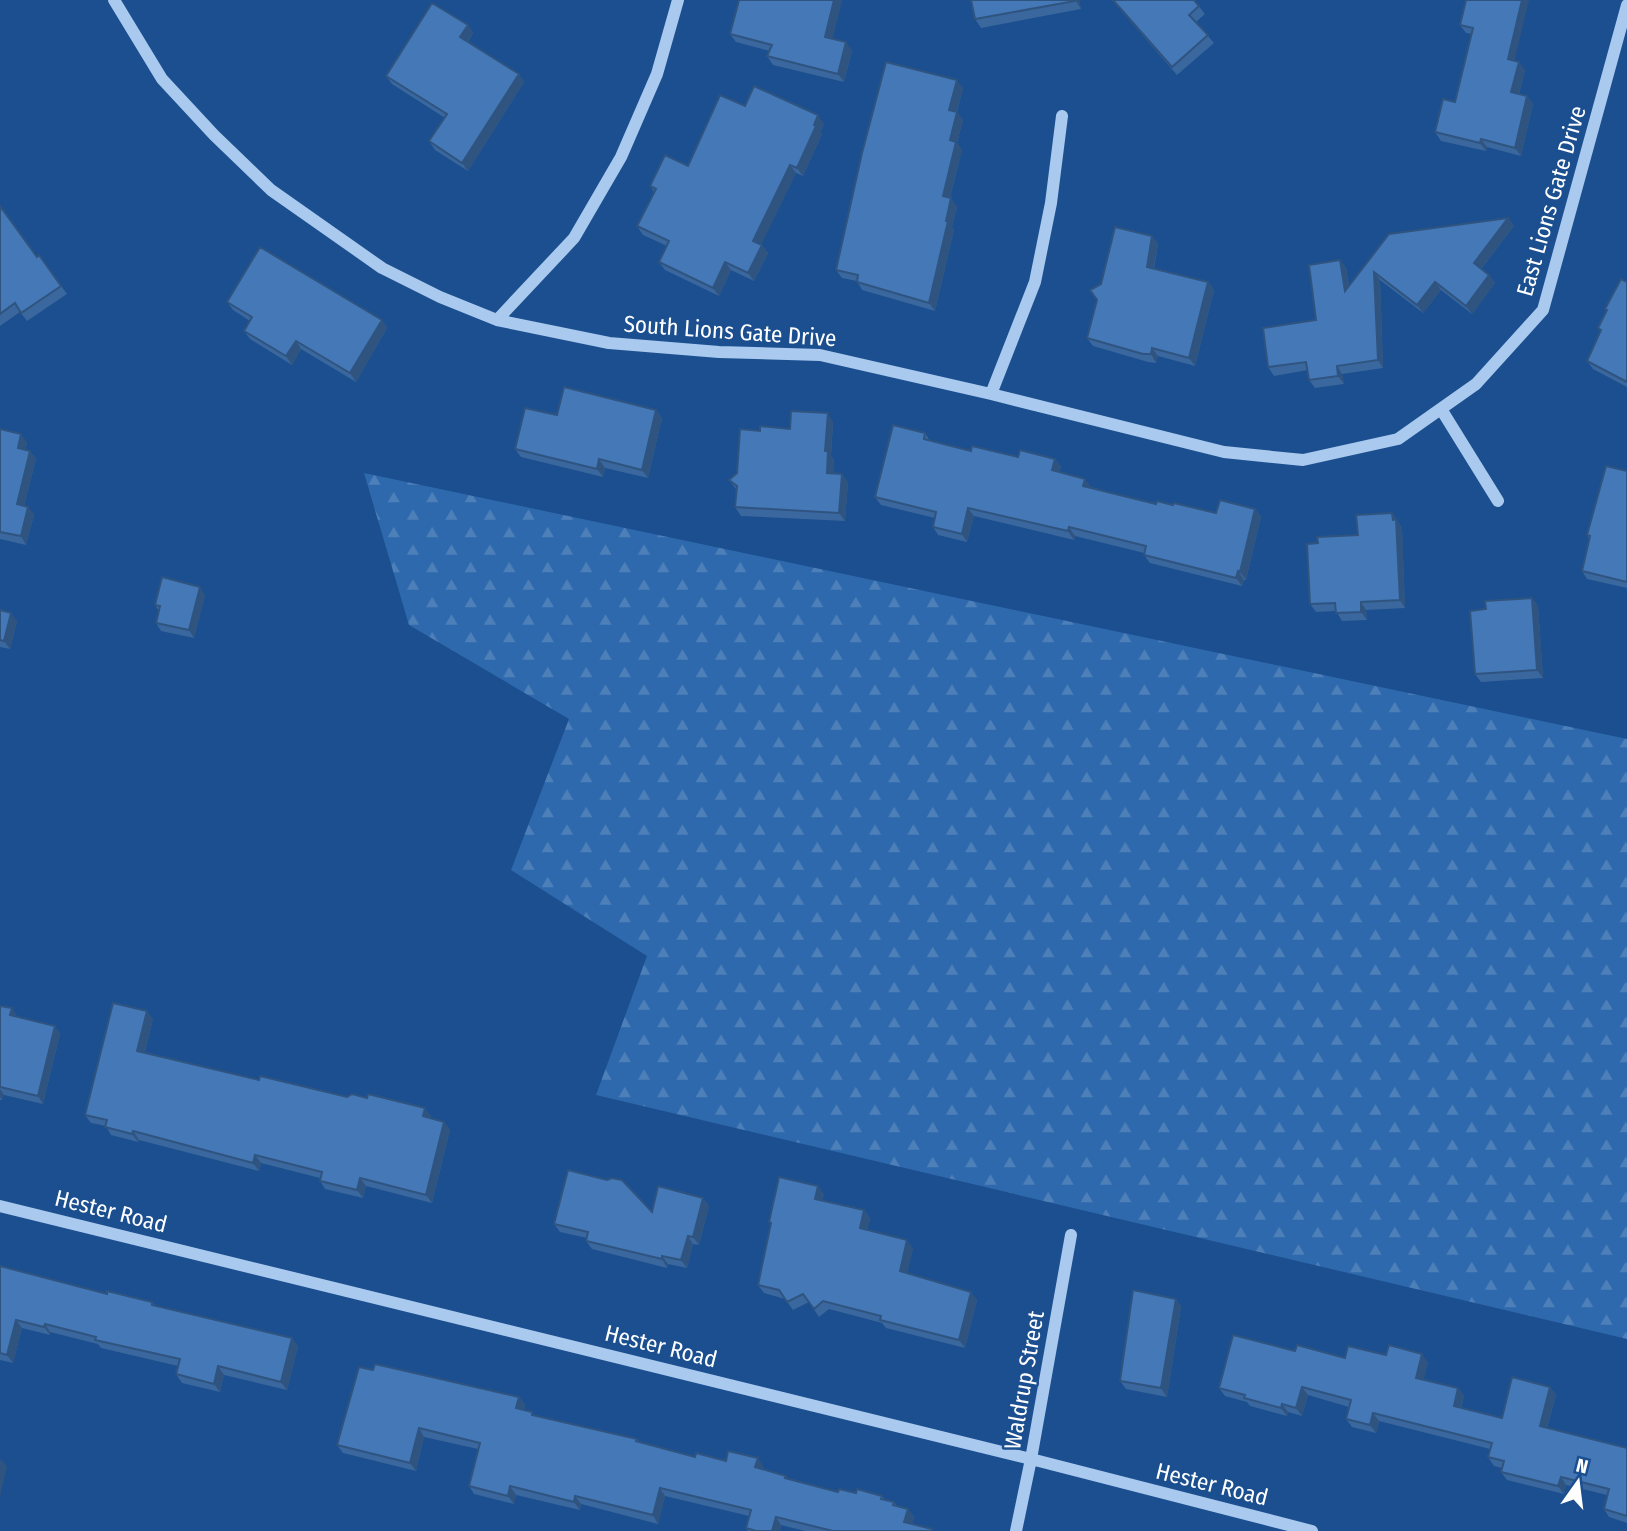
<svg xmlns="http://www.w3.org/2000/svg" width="1627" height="1531" font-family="'Fira Sans Condensed',sans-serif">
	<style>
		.forest { fill: url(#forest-firs) }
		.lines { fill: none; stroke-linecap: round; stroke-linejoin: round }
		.minor { stroke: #a9c9ee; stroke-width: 12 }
		.wall { fill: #3a679d }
		.shaded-wall { fill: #305480 }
		.building { fill: #4478b7; stroke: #305480; stroke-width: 2 }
		.labels { text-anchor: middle; stroke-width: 5; stroke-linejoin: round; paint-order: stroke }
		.street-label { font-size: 23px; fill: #fff; stroke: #1b4f8f }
	</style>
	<defs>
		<pattern id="forest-firs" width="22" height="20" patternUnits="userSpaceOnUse" patternTransform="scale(1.75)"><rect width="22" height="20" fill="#2e69ad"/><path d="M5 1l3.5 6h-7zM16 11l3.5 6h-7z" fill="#4d80b9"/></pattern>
	</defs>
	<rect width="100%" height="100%" fill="#1b4f8f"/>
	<!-- forest -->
	<path class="forest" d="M364,473L1627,739V1339L596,1095L647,956L511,870L569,719L409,625Z"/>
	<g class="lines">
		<!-- minor -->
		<path class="minor" d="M114,0L162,79L214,135L271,190L382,268L440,297L497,320L609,343L719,352L820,355L991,394L1224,452L1303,460L1398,439L1476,384L1543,310L1627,5
			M497,320L574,238L621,157L657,74L678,0
			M991,394L1035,282L1051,203L1062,116
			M1441,409L1498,501
			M0,1206L1031,1459L1312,1531
			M1016,1531L1031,1459L1071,1235"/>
	</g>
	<!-- wall -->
	<path class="wall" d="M842,0L832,39L852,51L844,82L773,65L767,56L770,51L736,42L730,34Z
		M1079,0L1081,9L981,28L975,19Z
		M1112,0H1194L1205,14L1196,22L1214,43L1177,75Z
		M1466,0L1515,61L1525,70L1519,94L1527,96L1533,104L1521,156L1487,147L1486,151L1441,141L1435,132L1455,102L1472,34L1466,33L1460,25Z
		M468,25L473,33L468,42L519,74L524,82L468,171L435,150L429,141L445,118L392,84L386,76Z
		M963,88L957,112L963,120L957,143L962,150L950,198L957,207L952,227L954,230L935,311L862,290L857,281L842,278L836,270Z
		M745,106L824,124L820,132L822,134L803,176L796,173L761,244L768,253L754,281L731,270L719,296L665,270L659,262L667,246L643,235L637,226L654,192L650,186L688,166Z
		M0,206L37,257L39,255L67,294L27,321L20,312L0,326Z
		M1508,218L1514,226L1481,269L1489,275L1495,283L1472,314L1441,290L1423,313L1380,280L1383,368L1342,374L1344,384L1315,388L1309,380L1308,370L1274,376L1268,367L1316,320L1340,260L1346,268L1349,286L1389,234Z
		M1152,236L1158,244L1154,268L1208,282L1214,290L1195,366L1158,356L1156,363L1148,362L1093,346L1087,338L1101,284Z
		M1627,282V387L1593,369L1587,361L1600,331L1598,328L1607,312L1605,309Z
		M227,302L382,320L387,328L356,382L301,349L292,365L250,339L244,331L250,321L233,310Z
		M656,410L662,418L648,478L605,468L603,477L521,457L515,449L557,415Z
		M833,422L831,456L834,460L833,473L848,482L845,521L741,516L735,507L736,489L729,480L737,473L760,431L790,429Z
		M0,429L27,442L25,450L30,451L36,459L24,506L28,507L34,515L26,545L0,539Z
		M925,433L930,441L971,451L1018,457L1055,459L1061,467L1059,472L1090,487L1156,504L1173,505L1216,513L1255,509L1261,517L1246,580H1244L1242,586L1150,563L1144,555V553L1075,536L1074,540L974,516L967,542L938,535L933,527L935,518L881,505L875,497Z
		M1627,471V588L1587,579L1582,571L1589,539L1587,535Z
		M1392,513L1402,528L1405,608L1366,610L1367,620L1342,621L1336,611L1316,612L1310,604L1318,543L1358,535Z
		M205,595L194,638L161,631L156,623L159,611L155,605Z
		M1532,598L1538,606L1543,678L1481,682L1475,674Z
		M0,610L17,621L10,649L0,647Z
		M0,1006L17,1017L55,1026L60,1034L43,1104L4,1095L2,1100H0Z
		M153,1019L145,1052L259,1080L431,1116L430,1118L444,1122L450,1130L432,1203L366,1186L363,1198L325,1189L320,1181V1178L261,1163L259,1171L139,1140L138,1142L111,1135L106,1126L91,1123L85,1115Z
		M824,1194L822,1200L864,1210L870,1218L867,1230L913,1248L907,1273L977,1300L965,1348L886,1328L882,1323L829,1309L819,1317L809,1302L793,1310L785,1299L764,1293L758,1285L771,1225L769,1222Z
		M703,1198L709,1206L699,1245L693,1244L687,1268L668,1264L667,1268L592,1249L586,1241L587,1238L560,1232L554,1224L652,1212Z
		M0,1266L107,1294L152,1302L155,1305L298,1346L287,1390L224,1375L220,1392L182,1383L176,1374L178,1366L101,1348L98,1344L50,1332V1335L22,1328L13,1363L0,1360Z
		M1176,1299L1181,1307L1167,1397L1126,1389L1120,1381Z
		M1295,1351L1345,1358L1386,1355L1428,1362L1423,1380L1458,1388L1464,1396L1461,1408L1502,1418L1550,1387L1556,1395L1547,1428L1627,1448V1523L1609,1517L1604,1509L1607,1495L1566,1485L1564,1494L1507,1480L1501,1472L1502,1468L1494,1466L1488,1457L1490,1449L1379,1421L1376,1433L1352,1427L1346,1419L1349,1407L1308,1395L1302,1416L1288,1412L1287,1416L1250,1406L1247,1402L1225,1396L1219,1388Z
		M373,1370L519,1397L525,1405L524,1410L532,1412L535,1416L637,1439L639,1441L695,1457L763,1466V1469L786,1476L788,1479L838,1492L882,1496L885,1500L894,1502L897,1506L908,1509L914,1517L912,1524L933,1531H805L781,1525L780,1531H748L746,1528L749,1516L665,1496L658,1524L581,1504L580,1510L516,1495L514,1504L474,1494L469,1486L478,1449L424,1437L416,1471L343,1453L337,1445Z"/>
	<!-- shaded-wall -->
	<path class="shaded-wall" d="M834,0H842L831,45L825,37Z
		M1075,0H1079L1081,9Z
		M1522,0H1529L1513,67L1508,59Z
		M468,25L473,33L465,46L460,37Z
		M846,42L852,51L844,82L838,74Z
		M1519,62L1525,70L1517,101L1511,92Z
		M519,74L524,82L468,171L462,163Z
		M957,80L963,88L955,118L949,110Z
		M1527,96L1533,104L1521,156L1515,148Z
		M957,112L963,120L957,143L962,150L948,205L943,196L950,140Z
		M818,115L824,124L820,132L822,134L803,176L797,168Z
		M1481,139L1487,147L1486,151L1480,143Z
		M790,165L796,173L759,249L753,241Z
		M951,198L957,207L952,227L954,230L935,311L929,303Z
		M1508,218L1514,226L1479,271L1474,263Z
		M1152,236L1158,244L1152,275L1147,267Z
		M762,245L768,253L754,281L748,273Z
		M1340,260L1346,268L1351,299L1345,291Z
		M725,262L731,270L719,296L713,288Z
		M1374,272L1380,280L1383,368L1378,360Z
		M1489,275L1495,283L1472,314L1466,306Z
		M1208,282L1214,290L1195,366L1189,358Z
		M1435,282L1441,290L1423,313L1417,305Z
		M382,320L387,328L356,382L350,373Z
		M296,341L301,349L292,365L286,356Z
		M1152,348L1158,356L1156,363L1151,354Z
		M1337,366L1342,374L1344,384L1338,376Z
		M656,410L662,418L648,478L642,470Z
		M828,413L833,422L831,456L834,460L833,481L827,473L825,451Z
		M21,434L27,442L24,456L18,448Z
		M30,451L36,459L23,512L17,504Z
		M599,459L605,468L603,477L597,469Z
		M1055,459L1061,467L1058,479L1052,470Z
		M842,474L848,482L845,521L839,513Z
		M1085,479L1091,487L1089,494L1083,486Z
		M28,507L34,515L26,545L21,536Z
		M968,508L974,516L967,542L962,534Z
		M1255,509L1261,517L1246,580L1240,572Z
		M1392,513L1402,528L1405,608L1400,600Z
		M1069,527L1075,536L1074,540L1068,531Z
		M1238,571L1244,580L1242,586L1236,578Z
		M200,587L205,595L194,638L189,630Z
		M1532,598L1538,606L1543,678L1537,670Z
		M1361,602L1366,610L1367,620L1361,612Z
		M11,613L17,621L10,649L4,641Z
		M12,1008L18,1017L10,1015Z
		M147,1011L153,1019L143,1059L137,1051Z
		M55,1026L60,1034L43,1104L38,1096Z
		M0,1089L4,1095L2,1100L0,1097Z
		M425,1108L431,1116L428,1125L423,1116Z
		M444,1122L450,1130L432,1203L426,1195Z
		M133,1131L139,1140L138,1142L132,1134Z
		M255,1155L261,1163L259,1171L253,1163Z
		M360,1178L366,1186L363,1198L357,1190Z
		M818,1186L824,1194L820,1207L815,1199Z
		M703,1198L709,1206L699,1245L693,1237Z
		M864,1210L870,1218L866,1236L860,1228Z
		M688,1236L693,1244L687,1268L681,1260Z
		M907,1240L913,1248L906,1279L900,1271Z
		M662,1256L668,1264L667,1268L662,1259Z
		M971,1292L977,1300L965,1348L959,1340Z
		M1176,1299L1181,1307L1167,1397L1161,1388Z
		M16,1320L22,1328L13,1363L7,1355Z
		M45,1324L50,1332V1335L44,1327Z
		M292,1338L298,1346L287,1390L281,1382Z
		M1422,1354L1428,1362L1422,1386L1416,1378Z
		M218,1366L224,1375L220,1392L214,1384Z
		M1302,1387L1308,1395L1302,1416L1296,1408Z
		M1550,1387L1556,1395L1545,1434L1540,1426Z
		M1458,1388L1464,1396L1459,1414L1454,1406Z
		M519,1397L525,1405L522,1416L516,1408Z
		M1282,1404L1288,1412L1287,1416L1281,1408Z
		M1373,1413L1379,1421L1376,1433L1370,1425Z
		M419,1428L424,1437L416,1471L410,1463Z
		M758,1458L763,1466L761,1475L755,1467Z
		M1,1459L7,1467L0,1497V1462Z
		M1561,1477L1566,1485L1564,1494L1558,1486Z
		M510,1486L516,1495L514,1504L508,1496Z
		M660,1488L665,1496L658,1524L653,1515Z
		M575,1496L581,1504L580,1510L574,1502Z
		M908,1509L914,1517L910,1531L904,1522Z
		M776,1517L781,1525L780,1531H772Z"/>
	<!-- building -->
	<path class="building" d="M739,0H834L825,37L846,42L838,74L767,56L772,45L730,34Z
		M971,0H1075V1L975,19Z
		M1113,0H1194L1199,6L1189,15L1208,35L1172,67Z
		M1466,0H1522L1508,59L1519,62L1511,92L1527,96L1515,148L1481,139L1480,143L1435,132L1443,99L1455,102L1473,28L1460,25Z
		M432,3L468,25L460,37L519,74L462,163L429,141L447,114L386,76Z
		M886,62L957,80L949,110L957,112L950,140L956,142L943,196L951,198L946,221H948L929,303L857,282L858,275L836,270L862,153Z
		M754,86L818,115L814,125L816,126L797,168L790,165L753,241L762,245L748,273L725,262L713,288L659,262L669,241L637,226L656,189L650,186L665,155L688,166L720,95L745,106Z
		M0,206L37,257L39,255L61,286L21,313L15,303L0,314Z
		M1508,218L1474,263L1489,275L1466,306L1435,282L1417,305L1374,272L1378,360L1337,366L1338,376L1309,380L1306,362L1268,367L1263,328L1316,320L1309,265L1340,260L1345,291L1389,234Z
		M1115,227L1152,236L1147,267L1208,282L1189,358L1152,348L1151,354H1143L1087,338L1097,300L1090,290L1101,284Z
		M260,247L382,320L350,373L296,341L286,356L244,331L252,317L227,302Z
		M1621,279L1627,282V382L1587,361L1601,330L1598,328L1607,310L1605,309Z
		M564,387L656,410L642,470L599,459L597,469L515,449L525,408L557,415Z
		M791,411L828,413L825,451H828L827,473L842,474L839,513L735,507L737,486L729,480L737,473L740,429L760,431V426L790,429Z
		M893,425L925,433L924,439L971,451L972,446L1018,457L1020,450L1055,459L1052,470L1085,479L1083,486L1156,504L1157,501L1173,505L1174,503L1216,513L1220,500L1255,509L1240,572L1238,571L1236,578L1144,555L1146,546L1069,527L1068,531L968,508L962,534L933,527L936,512L875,497Z
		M0,429L21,434L18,448L30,451L17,504L28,507L21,536L0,532Z
		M1606,466L1627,471V582L1582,571L1590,536L1587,535Z
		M1392,513L1393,520L1396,519L1400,600L1361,602V612L1336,613L1335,603L1310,604L1307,544L1318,543L1317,537L1358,535L1356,515Z
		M162,577L200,587L189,630L156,623L160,606L155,605Z
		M1532,598L1537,670L1475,674L1470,611L1486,609L1485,601Z
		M0,610L11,613L4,641L0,640Z
		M113,1003L147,1011L137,1051L259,1080L260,1076L347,1097L352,1094L367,1098L368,1094L425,1108L423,1116L444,1122L426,1195L360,1178L357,1190L320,1181L322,1172L255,1155L253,1163L133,1131L132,1134L105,1127L107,1120L85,1115Z
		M0,1006L12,1008L10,1015L55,1026L38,1096L0,1087Z
		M568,1170L607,1180L612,1178L622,1180L652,1212L658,1186L703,1198L693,1237L688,1236L681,1260L662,1256V1259L586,1241L588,1232L554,1224Z
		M779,1177L818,1186L815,1199L864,1210L860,1228L907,1240L900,1271L971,1292L959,1340L880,1320L881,1316L877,1315L823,1301L814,1309L803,1294L787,1302L779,1290L758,1285L771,1223L769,1222Z
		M0,1266L107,1294V1291L152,1302V1305L292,1338L281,1382L218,1366L214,1384L176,1374L180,1359L95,1340L96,1337L45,1324L44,1327L16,1320L7,1355L0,1353Z
		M1133,1290L1176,1299L1161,1388L1120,1381Z
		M1233,1335L1295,1351L1297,1345L1345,1358L1348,1346L1386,1355L1389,1345L1422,1354L1416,1378L1458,1388L1454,1406L1502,1418L1512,1377L1550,1387L1540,1426L1627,1448V1516L1604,1509L1609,1489L1561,1477L1558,1486L1501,1472L1504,1461L1488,1457L1492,1443L1373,1413L1370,1425L1346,1419L1351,1400L1302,1387L1296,1408L1282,1404L1281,1408L1244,1398L1245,1395L1219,1388Z
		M375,1364L519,1397L516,1408L532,1412V1415L637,1439L636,1441L695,1457L696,1453L726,1461L728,1451L758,1458L755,1467L786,1476L785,1478L838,1492L839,1489L856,1493L857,1489L882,1496L881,1499L894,1502L893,1505L908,1509L904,1522L932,1529L931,1531H833L776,1517L772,1531H756L746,1528L751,1510L660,1488L653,1515L575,1496L574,1502L510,1486L508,1496L469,1486L480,1443L419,1428L410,1463L337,1445L359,1367L373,1370Z"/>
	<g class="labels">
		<!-- street labels -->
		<g class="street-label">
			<text transform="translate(1551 201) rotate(-74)" y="8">East Lions Gate Drive</text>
			<text transform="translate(730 331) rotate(4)" y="8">South Lions Gate Drive</text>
			<text transform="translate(111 1211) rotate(14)" y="8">Hester Road</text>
			<text transform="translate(661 1346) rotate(14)" y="8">Hester Road</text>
			<text transform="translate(1024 1380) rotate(-80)" y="8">Waldrup Street</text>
			<text transform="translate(1212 1484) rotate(14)" y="8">Hester Road</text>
		</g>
	</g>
	<!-- north arrow -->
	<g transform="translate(1578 1482) rotate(14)" stroke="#1b4f8f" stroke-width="5" paint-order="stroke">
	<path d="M0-5L12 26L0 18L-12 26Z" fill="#ffffff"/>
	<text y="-10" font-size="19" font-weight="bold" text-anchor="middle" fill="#ffffff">N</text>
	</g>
</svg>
